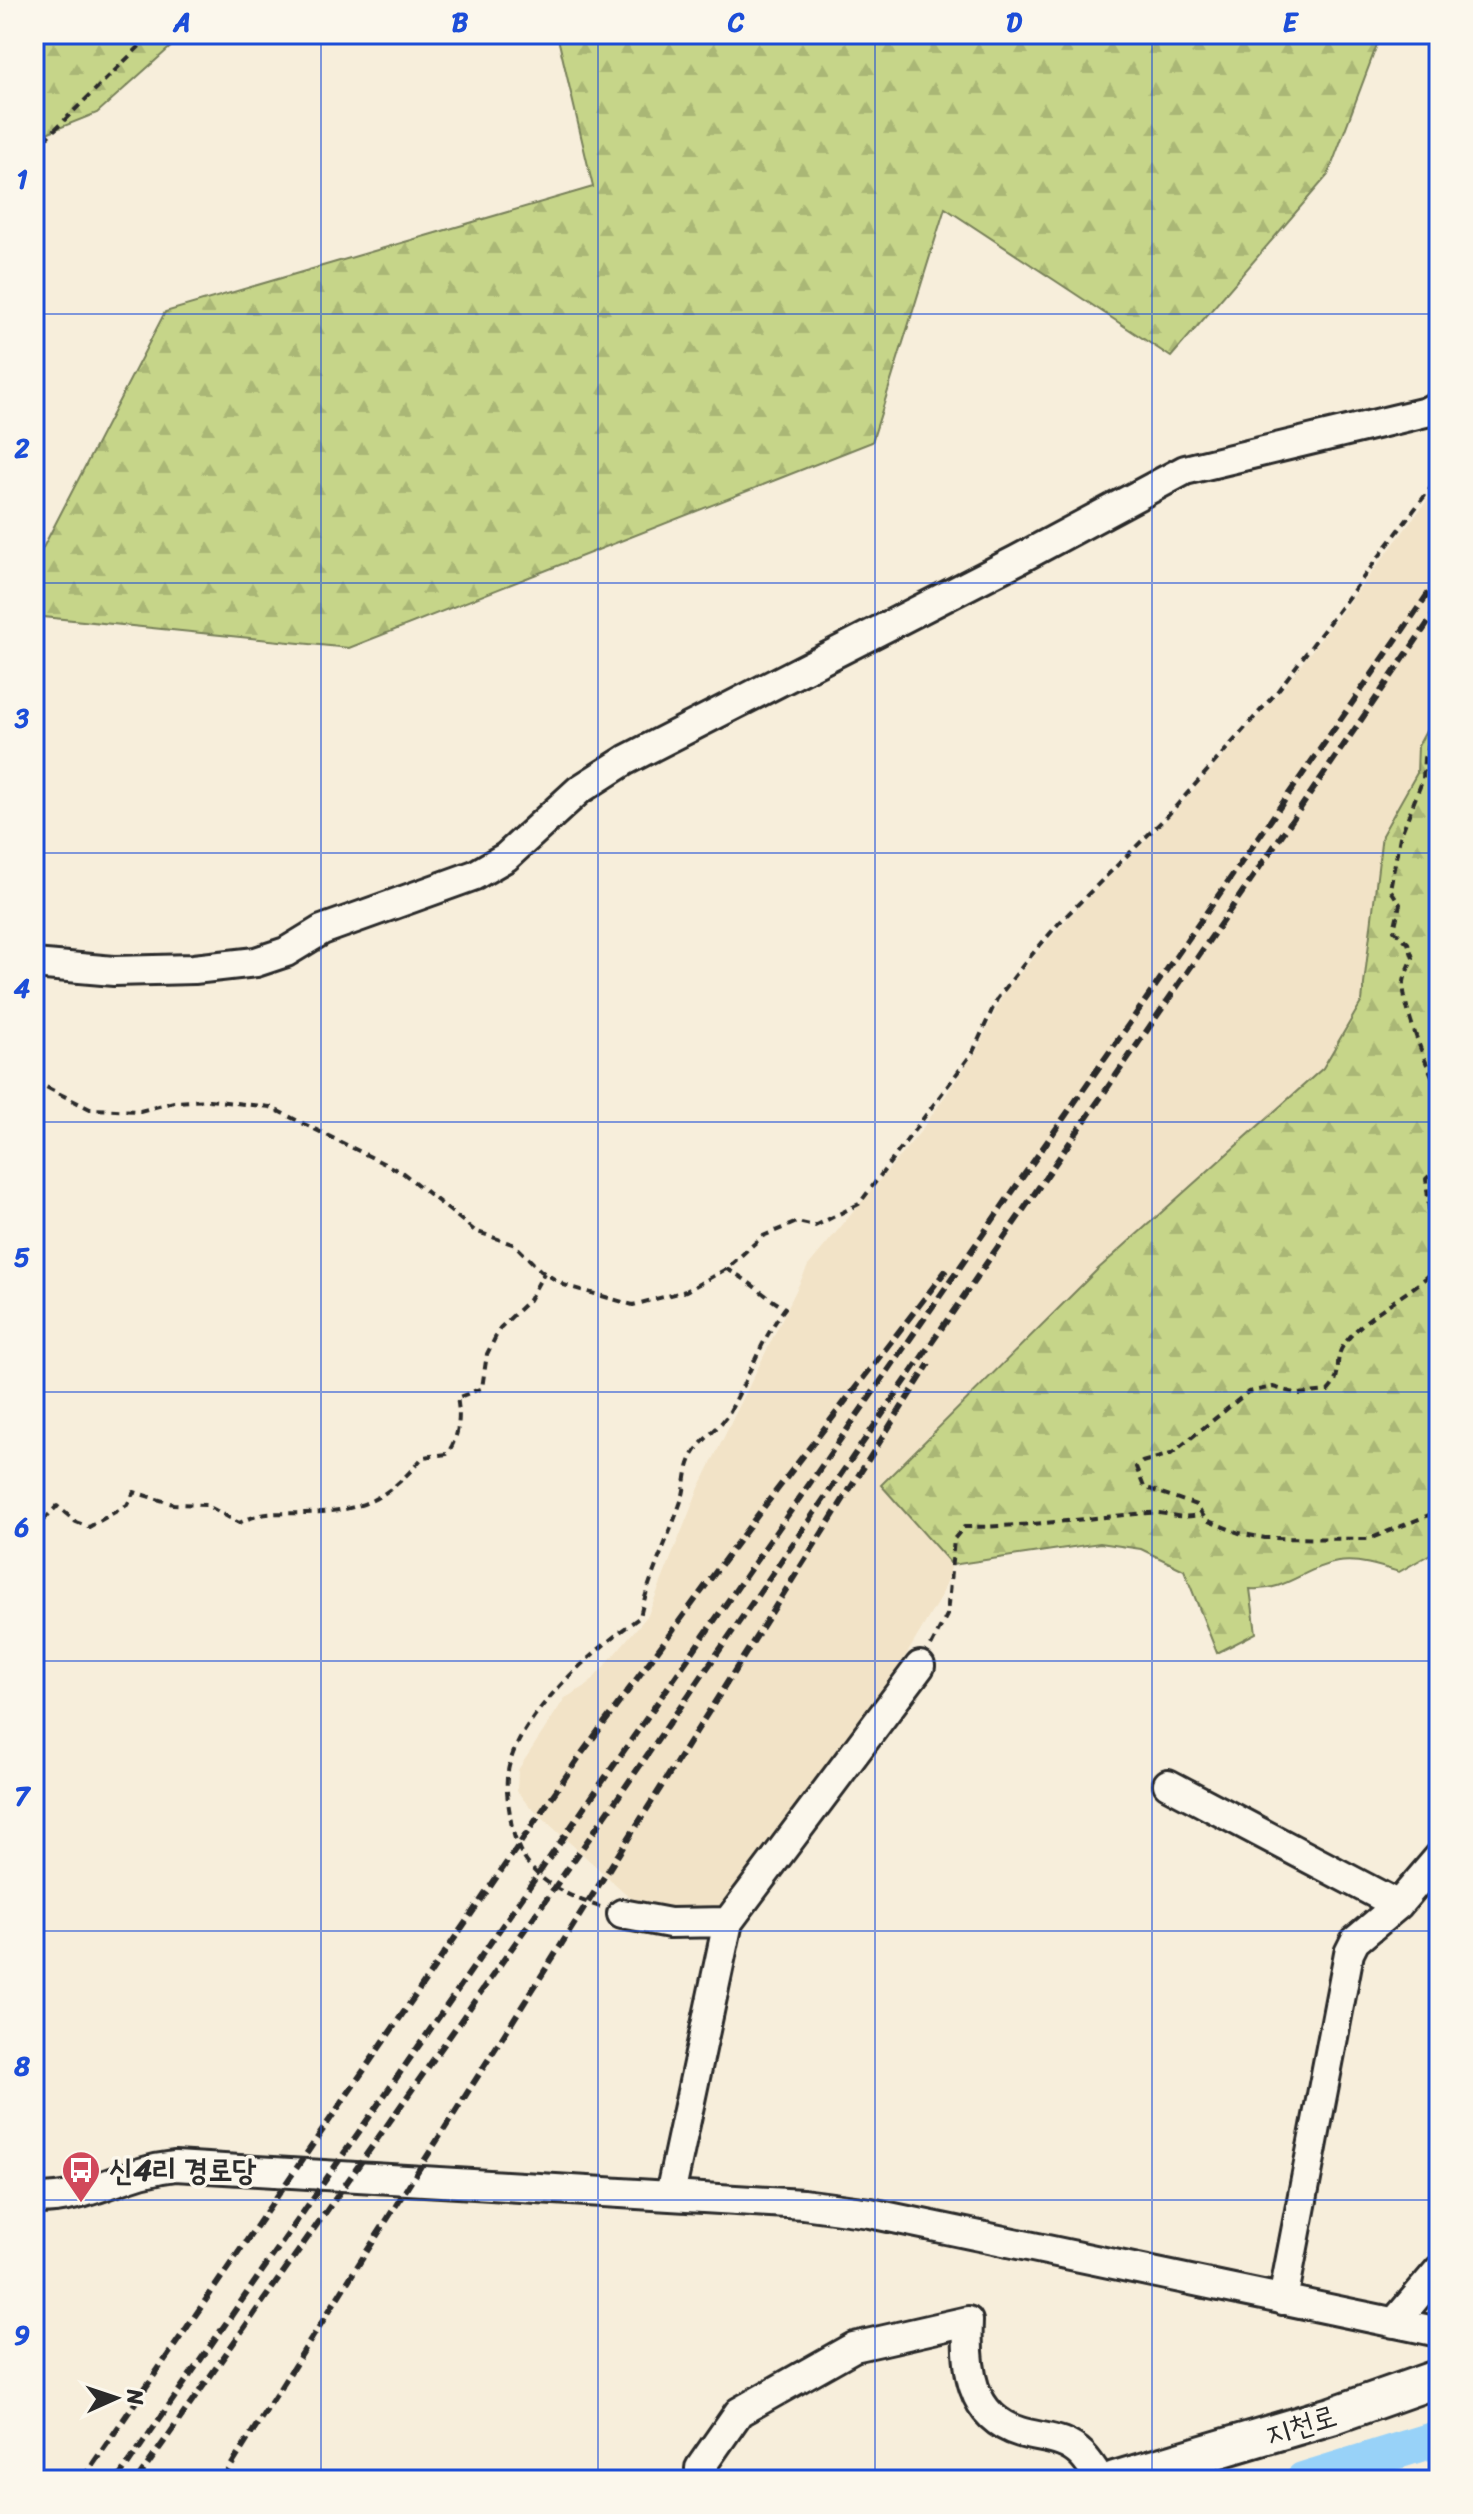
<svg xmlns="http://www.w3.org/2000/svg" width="1473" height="2514" font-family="Sriracha,'Poor Story',sans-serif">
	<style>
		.built { fill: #f2e3c7 }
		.forest { fill: url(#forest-firs); stroke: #78805a; stroke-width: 2 }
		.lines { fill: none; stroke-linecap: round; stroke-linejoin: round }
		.river { stroke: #98d2f8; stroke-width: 36 }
		.minor-casing { stroke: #2b2b2b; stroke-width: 34 }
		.major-casing { stroke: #2b2b2b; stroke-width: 42 }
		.path { stroke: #2b2b2b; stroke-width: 4; stroke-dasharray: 8 6; stroke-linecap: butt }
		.minor { stroke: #fbf7ec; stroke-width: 28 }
		.major { stroke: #fbf7ec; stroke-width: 36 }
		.rail { stroke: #2b2b2b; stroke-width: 6; stroke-dasharray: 12 6; stroke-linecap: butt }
		.grid { fill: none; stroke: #1d4ed8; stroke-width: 2; stroke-opacity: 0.55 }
		.labels { text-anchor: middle; stroke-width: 7; stroke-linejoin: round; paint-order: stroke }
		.poi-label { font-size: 30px; font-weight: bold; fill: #2b2b2b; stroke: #fbf7ec; text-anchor: start }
		.street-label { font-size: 30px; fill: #2b2b2b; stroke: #fbf7ec }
		.neatline { fill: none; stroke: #1d4ed8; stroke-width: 3 }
		.grid-label { font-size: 26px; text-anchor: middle; font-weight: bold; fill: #1d4ed8 }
	</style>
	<defs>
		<pattern id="forest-firs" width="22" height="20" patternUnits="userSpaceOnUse" patternTransform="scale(2)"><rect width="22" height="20" fill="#c6d589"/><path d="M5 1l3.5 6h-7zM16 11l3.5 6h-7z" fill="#aab776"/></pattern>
	</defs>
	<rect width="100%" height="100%" fill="#f7eedb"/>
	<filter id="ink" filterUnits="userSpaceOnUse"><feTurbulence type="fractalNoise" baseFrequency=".0125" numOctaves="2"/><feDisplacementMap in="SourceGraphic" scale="16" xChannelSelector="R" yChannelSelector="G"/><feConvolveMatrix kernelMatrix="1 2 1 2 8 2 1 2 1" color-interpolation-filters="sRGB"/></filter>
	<g filter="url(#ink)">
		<!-- built -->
		<path class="built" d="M1439,485V707L1418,746L1417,773L1382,835L1362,1001L1323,1068L1097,1270L882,1485L952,1565L940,1598L898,1669L752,1882L729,1905L699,1917L671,1914L633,1900L527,1804L517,1791L518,1770L565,1698L588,1685L648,1615L699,1488L808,1266L920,1132L977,1050L1005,990L1069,917L1175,811L1279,693Z"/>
		<!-- forest -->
		<path class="forest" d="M34,34H185L97,113L34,138Z
			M557,34H1381L1328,175L1171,357L945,208L872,442L349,648L34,616V565L165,312L593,187Z
			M1439,707V1549L1399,1572C1380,1566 1359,1559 1338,1562C1305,1567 1287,1592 1250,1589L1256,1633L1217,1653L1184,1570L1141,1549L1100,1543L952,1565L881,1485L1097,1270L1323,1068L1362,1001L1382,835L1417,773L1418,746Z"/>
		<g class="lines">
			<!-- river -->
			<path class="river" d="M1303,2480L1439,2438"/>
			<!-- minor casing -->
			<g class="minor-casing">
				<path id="minor" d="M34,964L114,971L194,969L256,962L286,952L322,930L475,875L506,857L579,790L626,760L1017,560L1185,470L1426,412L1439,405
					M1168,1784L1398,1905
					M622,1914L670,1923L728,1922
					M670,2195L728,1922L920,1666
					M34,2199C92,2200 119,2172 175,2166L803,2204L870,2213L1439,2332
					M1283,2300L1349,1953L1355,1941L1398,1905L1439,1857
					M1394,2323L1439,2270
					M700,2480V2468L739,2412L854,2347L968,2321C966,2365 969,2417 1020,2432C1043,2439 1064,2437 1082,2455C1089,2462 1095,2472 1100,2480"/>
			</g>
			<!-- major casing -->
			<g class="major-casing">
				<path id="major" d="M1115,2480L1331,2416L1439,2378"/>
			</g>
			<!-- path -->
			<path class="path" d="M34,150L152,34
				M1439,717L1424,758L1423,779L1400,837L1390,889L1400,904L1394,930L1408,943L1413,958C1410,965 1405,974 1404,982C1400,1000 1428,1072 1439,1089
				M34,1081L90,1109L140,1111L174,1102L209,1100L270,1107L403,1173L475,1231L515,1245L541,1271L564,1285L633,1305L686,1291L726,1269L763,1236L797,1222L815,1226L859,1204L973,1052L997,999L1024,964L1059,923L1169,814L1276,693L1439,477
				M1439,1166L1426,1179L1430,1217L1439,1232
				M1439,1265C1412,1296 1366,1311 1343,1346C1333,1361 1344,1375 1328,1391L1298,1394L1273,1387L1248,1392L1171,1454L1142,1462L1136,1467L1144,1487L1196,1505L1206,1520L1239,1533L1265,1538L1369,1539L1439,1511
				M34,1530L57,1506L76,1522L89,1527L127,1505L134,1492L173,1504L206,1505L239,1523C265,1510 278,1514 305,1513C362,1511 387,1500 423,1457L447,1454C459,1437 461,1417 457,1398L482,1388L487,1354L500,1328L529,1300L544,1273
				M931,1646L947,1615L954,1539L964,1527C1026,1527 1087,1518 1148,1513C1169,1511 1175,1521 1202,1514
				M600,1907C550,1890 516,1870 510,1814C508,1803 506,1789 507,1778C512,1719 595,1649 640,1617C649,1575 670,1536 683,1495C686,1483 686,1469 691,1459C700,1439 720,1429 730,1411C749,1376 761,1340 785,1308C763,1296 749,1279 726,1269"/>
			<!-- minor -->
			<use href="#minor" class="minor"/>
			<!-- major -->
			<use href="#major" class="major"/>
			<!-- rail -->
			<path class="rail" d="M82,2480L582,1753L760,1512L947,1269
				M117,2480L1439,578
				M137,2480L619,1796L1439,607
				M222,2480L929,1364"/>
		</g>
	</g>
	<!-- grid -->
	<path class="grid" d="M321,34V2480M598,34V2480M875,34V2480M1152,34V2480M34,314H1439M34,583H1439M34,853H1439M34,1122H1439M34,1392H1439M34,1661H1439M34,1931H1439M34,2200H1439"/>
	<!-- icons -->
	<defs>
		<g id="bus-pin" transform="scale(2)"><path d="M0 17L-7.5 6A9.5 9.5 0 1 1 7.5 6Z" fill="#d1495b" stroke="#fbf7ec"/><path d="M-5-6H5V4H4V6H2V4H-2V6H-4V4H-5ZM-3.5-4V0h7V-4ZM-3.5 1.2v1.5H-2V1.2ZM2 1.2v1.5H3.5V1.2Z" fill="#fff"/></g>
	</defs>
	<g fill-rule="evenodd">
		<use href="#bus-pin" x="81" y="2170"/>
	</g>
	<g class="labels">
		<!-- poi labels -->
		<g class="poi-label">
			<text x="109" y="2180">신4리 경로당</text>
		</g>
		<!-- street labels -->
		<g class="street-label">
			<text transform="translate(1301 2425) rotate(-17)" y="10">지천로</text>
		</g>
	</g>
	<!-- margin -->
	<rect width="1473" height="2514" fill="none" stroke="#fbf7ec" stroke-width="88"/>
	<!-- north arrow -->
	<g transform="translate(116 2398) rotate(87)" stroke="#fbf7ec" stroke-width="6" paint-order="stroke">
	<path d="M0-6L14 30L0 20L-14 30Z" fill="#2b2b2b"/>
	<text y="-12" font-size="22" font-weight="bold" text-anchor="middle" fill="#2b2b2b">N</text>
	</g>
	<rect x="44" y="44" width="1385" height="2426" class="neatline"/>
	<g class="grid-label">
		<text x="182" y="31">A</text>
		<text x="460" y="31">B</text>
		<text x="736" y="31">C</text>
		<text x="1014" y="31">D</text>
		<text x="1290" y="31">E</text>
		<text x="22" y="188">1</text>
		<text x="22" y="457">2</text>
		<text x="22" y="727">3</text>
		<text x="22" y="997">4</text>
		<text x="22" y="1266">5</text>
		<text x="22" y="1536">6</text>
		<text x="22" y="1805">7</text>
		<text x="22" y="2075">8</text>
		<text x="22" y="2344">9</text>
	</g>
</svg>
